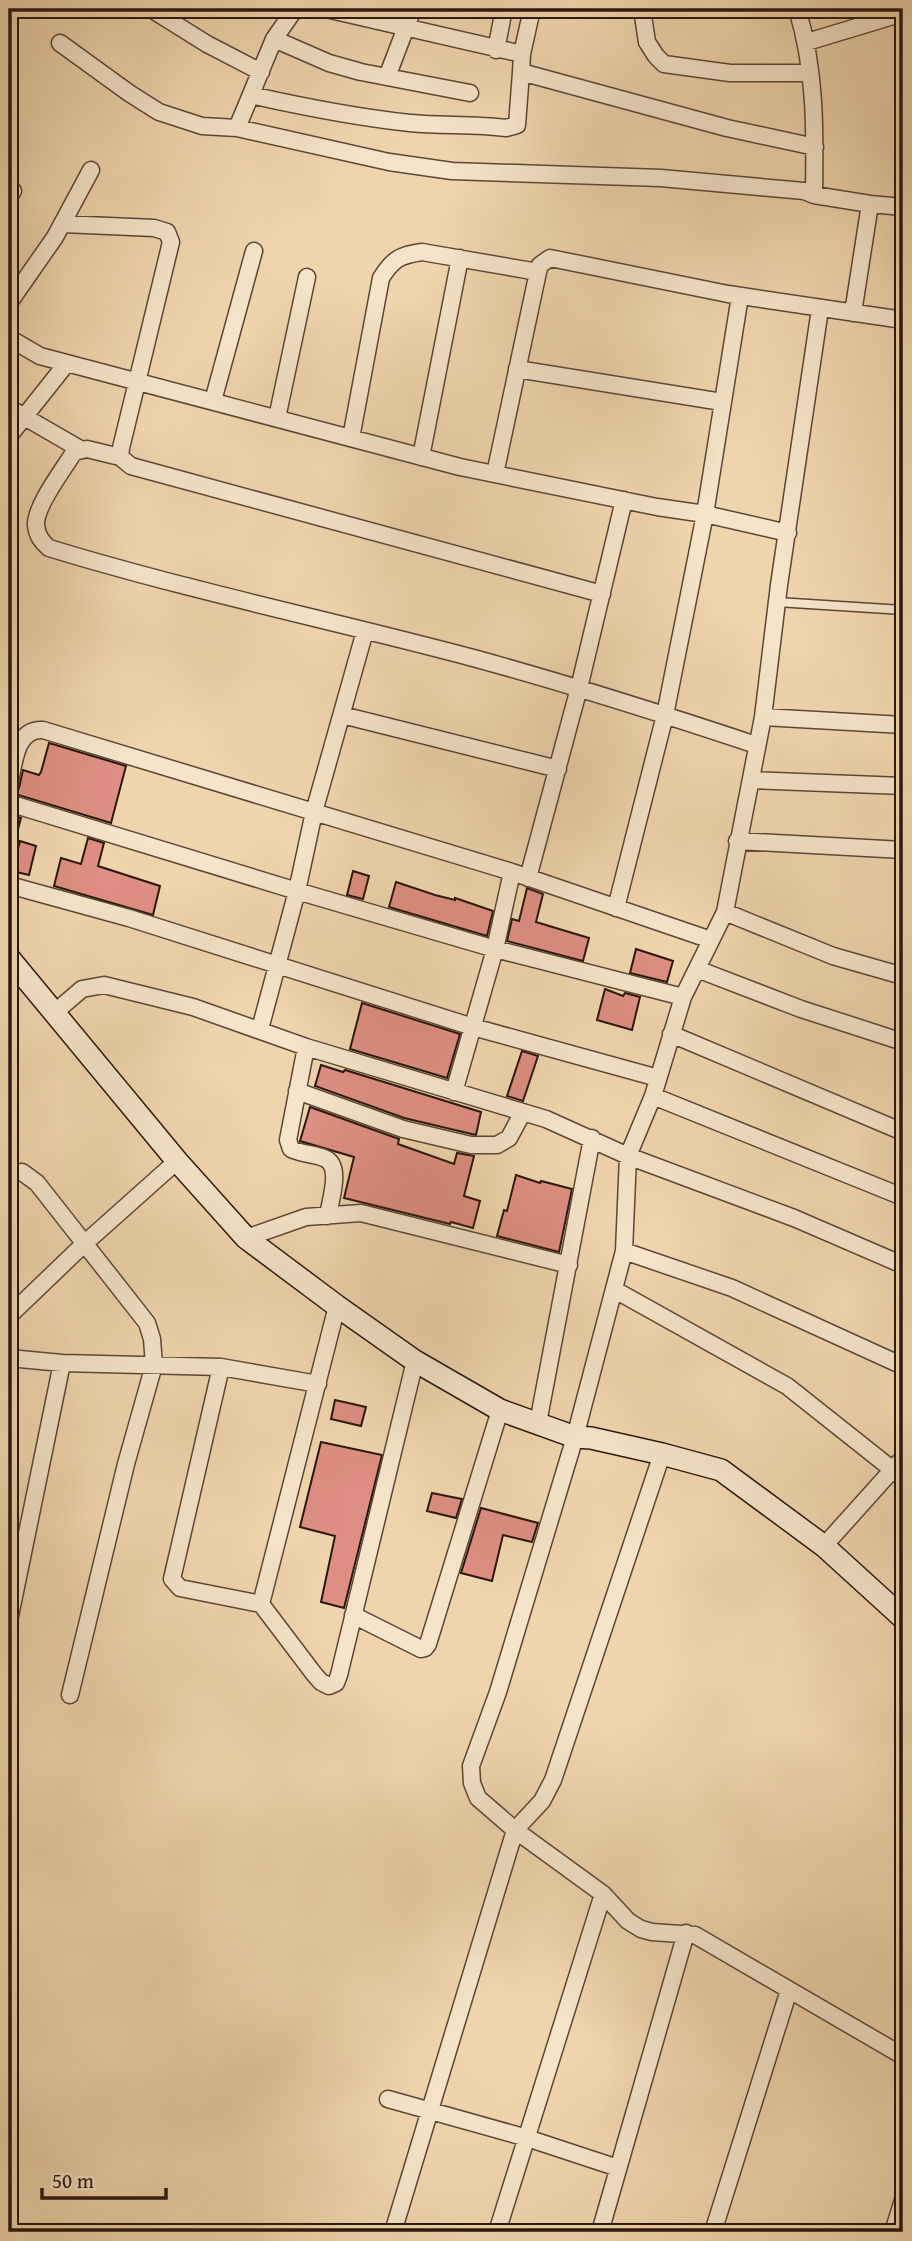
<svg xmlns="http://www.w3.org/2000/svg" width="912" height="2241" font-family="'Gentium Book Plus',serif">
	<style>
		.building { fill: #de8e82; stroke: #2a170f; stroke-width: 2 }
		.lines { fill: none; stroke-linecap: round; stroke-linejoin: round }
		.lane-casing { stroke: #5b4637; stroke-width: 11 }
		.street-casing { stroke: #5b4637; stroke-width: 19 }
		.secondary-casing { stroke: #2a170f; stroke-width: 24 }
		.lane { stroke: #f5e4ca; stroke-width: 8 }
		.street { stroke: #f5e4ca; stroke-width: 16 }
		.secondary { stroke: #f5e4ca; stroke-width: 21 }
	</style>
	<rect width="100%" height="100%" fill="#efd5ae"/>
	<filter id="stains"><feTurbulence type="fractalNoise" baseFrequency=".00286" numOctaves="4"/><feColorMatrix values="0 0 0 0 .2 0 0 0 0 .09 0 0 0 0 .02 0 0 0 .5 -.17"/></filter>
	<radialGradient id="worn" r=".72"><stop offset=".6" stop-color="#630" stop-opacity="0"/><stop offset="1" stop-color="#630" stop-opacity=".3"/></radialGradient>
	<!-- building -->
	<path class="building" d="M49,743L126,766L111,823L15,794L19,788L23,770L39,775L41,772Z
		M9,814L21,818L13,848H9Z
		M88,838L104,843L98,866L160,886L153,915L54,886L61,858L81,864Z
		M20,841L36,846L29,875L12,871Z
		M353,871L369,876L363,899L347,895Z
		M396,882L435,895L455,900V898L493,911L487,936L389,907Z
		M527,888L543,894L536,922L589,938L583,961L507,941L512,919L519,921Z
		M636,949L673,961L667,982L630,973Z
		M605,989L623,996L625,993L640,997L632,1030L597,1020Z
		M362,1003L460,1034L447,1078L350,1049Z
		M522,1051L538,1056L523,1101L507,1096Z
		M321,1065L343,1072L345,1070L481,1112L476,1135L404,1118L315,1086Z
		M310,1107L399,1139L398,1144L454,1164L457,1153L474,1156L464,1196L480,1201L473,1228L451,1222L450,1224L344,1198L354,1157L300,1141Z
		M516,1175L540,1183L541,1181L572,1189L559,1252L497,1236L504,1210L507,1211Z
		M335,1400L366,1407L361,1426L331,1419Z
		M321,1442L382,1455L344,1608L321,1602L335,1536L300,1527Z
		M432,1493L462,1499L456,1518L427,1511Z
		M481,1508L538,1523L532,1542L503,1535L492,1581L461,1573Z"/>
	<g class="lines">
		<!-- lane casing -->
		<g class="lane-casing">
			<path id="lane" d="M777,602L903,610"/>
		</g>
		<!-- street casing -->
		<g class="street-casing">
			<path id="street" d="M151,9L207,44L261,72
				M326,9L522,54
				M532,9L522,54L521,72L727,128L815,147
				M642,9L647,42L656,56L664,64L730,73H810
				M797,9C816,70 815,132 814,195
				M274,39L329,63L361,72L470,93
				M807,42L903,13
				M60,43L129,93L159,112L202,126L237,128L389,162L452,171L661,178L804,191L814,195L870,204
				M496,50L504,9
				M387,77L413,9
				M251,95C304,107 356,117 410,123C442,126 474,124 506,128L517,125L521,72
				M237,128L274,39L295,9
				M9,196L13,191
				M63,224L154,228L167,232L171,242L121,448L120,457L131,466L602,594
				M9,303L55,237L91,170
				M853,313L870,204L903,207
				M9,338L40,356L460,467L657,507L705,514L788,533
				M517,369L722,402
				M213,401L254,251
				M9,408L80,449
				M277,418L307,277
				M9,436L67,363
				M351,438L381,278C393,259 400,255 422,252L538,272
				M120,457L87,449L74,452C64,469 35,506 36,525C37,536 42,542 49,548C190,591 335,621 477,659C571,685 663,714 756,745
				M421,457L460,258
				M495,474L538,272L540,265L550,258L728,294L903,320
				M342,715L558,769
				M763,717L903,725
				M752,780L903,786
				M9,786C14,765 15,728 43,730L512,872L711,940
				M9,803L297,891L495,949L683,997
				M737,841L903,850
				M528,878L579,688L624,500
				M9,885L129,918L473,1027L658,1078
				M616,908L665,715L705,514L740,296
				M725,912L833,956L903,976
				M697,969L801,1009L903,1042
				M54,1013L82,989L104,985L193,1007L306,1047L546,1119L628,1156L794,1218L903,1265
				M260,1029L297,891L314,812L365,631
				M671,1034L903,1132
				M306,1047L288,1140L291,1149C302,1154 314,1154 324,1158C343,1165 330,1200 328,1216
				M297,1091L403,1129L471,1145H497L509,1138L523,1112
				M454,1092L495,949L512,872
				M653,1096L903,1197
				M9,1173L22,1172L37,1183L147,1323L152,1339L154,1365L126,1464L70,1695
				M246,1238L306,1217L361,1213L569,1265
				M624,1251L628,1156L653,1096L683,997L725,912L763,717L779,585L820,309
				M615,1290L787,1386L903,1478
				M9,1316L84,1244L177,1161
				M9,1358L62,1363L221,1367L318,1384
				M903,1366L732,1288L624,1251L575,1437L498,1692L471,1766L472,1783L478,1798L515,1830L603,1894L628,1921L641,1929L652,1932L695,1935L903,2056
				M221,1367L172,1579L180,1588L261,1604L314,1674L321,1682L329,1686L336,1683L339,1675L415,1361
				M538,1423L592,1138
				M824,1546L903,1458
				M261,1604L337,1306
				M353,1615L421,1649L425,1648L428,1644L500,1410
				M9,1621L62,1363
				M388,2099L527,2138L618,2168
				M393,2232L515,1830L542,1801L553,1780L662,1454
				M497,2232L603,1894
				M600,2232L686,1933
				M713,2232L789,1990
				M893,2232L903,2200"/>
		</g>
		<!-- secondary casing -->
		<g class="secondary-casing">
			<path id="secondary" d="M9,958L177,1161L246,1238L337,1306L415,1361L500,1410L575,1437L591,1438L662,1454L721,1470L824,1546L903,1618"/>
		</g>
		<!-- lane -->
		<use href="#lane" class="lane"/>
		<!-- street -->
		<use href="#street" class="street"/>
		<!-- secondary -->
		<use href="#secondary" class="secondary"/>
	</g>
	<!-- margin -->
	<rect width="912" height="2241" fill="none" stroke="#efd5ae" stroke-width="35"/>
	<rect x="10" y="10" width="891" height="2220" fill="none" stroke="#2a170f" stroke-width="3.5"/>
	<rect x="18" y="18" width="877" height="2206" fill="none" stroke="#2a170f" stroke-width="2"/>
	<!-- scale -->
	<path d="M42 2188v10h124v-10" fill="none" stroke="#2a170f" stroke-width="3.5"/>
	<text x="52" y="2188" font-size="21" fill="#2a170f" stroke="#f5e4ca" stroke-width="5" paint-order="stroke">50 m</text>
	<rect width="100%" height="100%" filter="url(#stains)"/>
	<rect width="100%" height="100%" fill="url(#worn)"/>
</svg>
